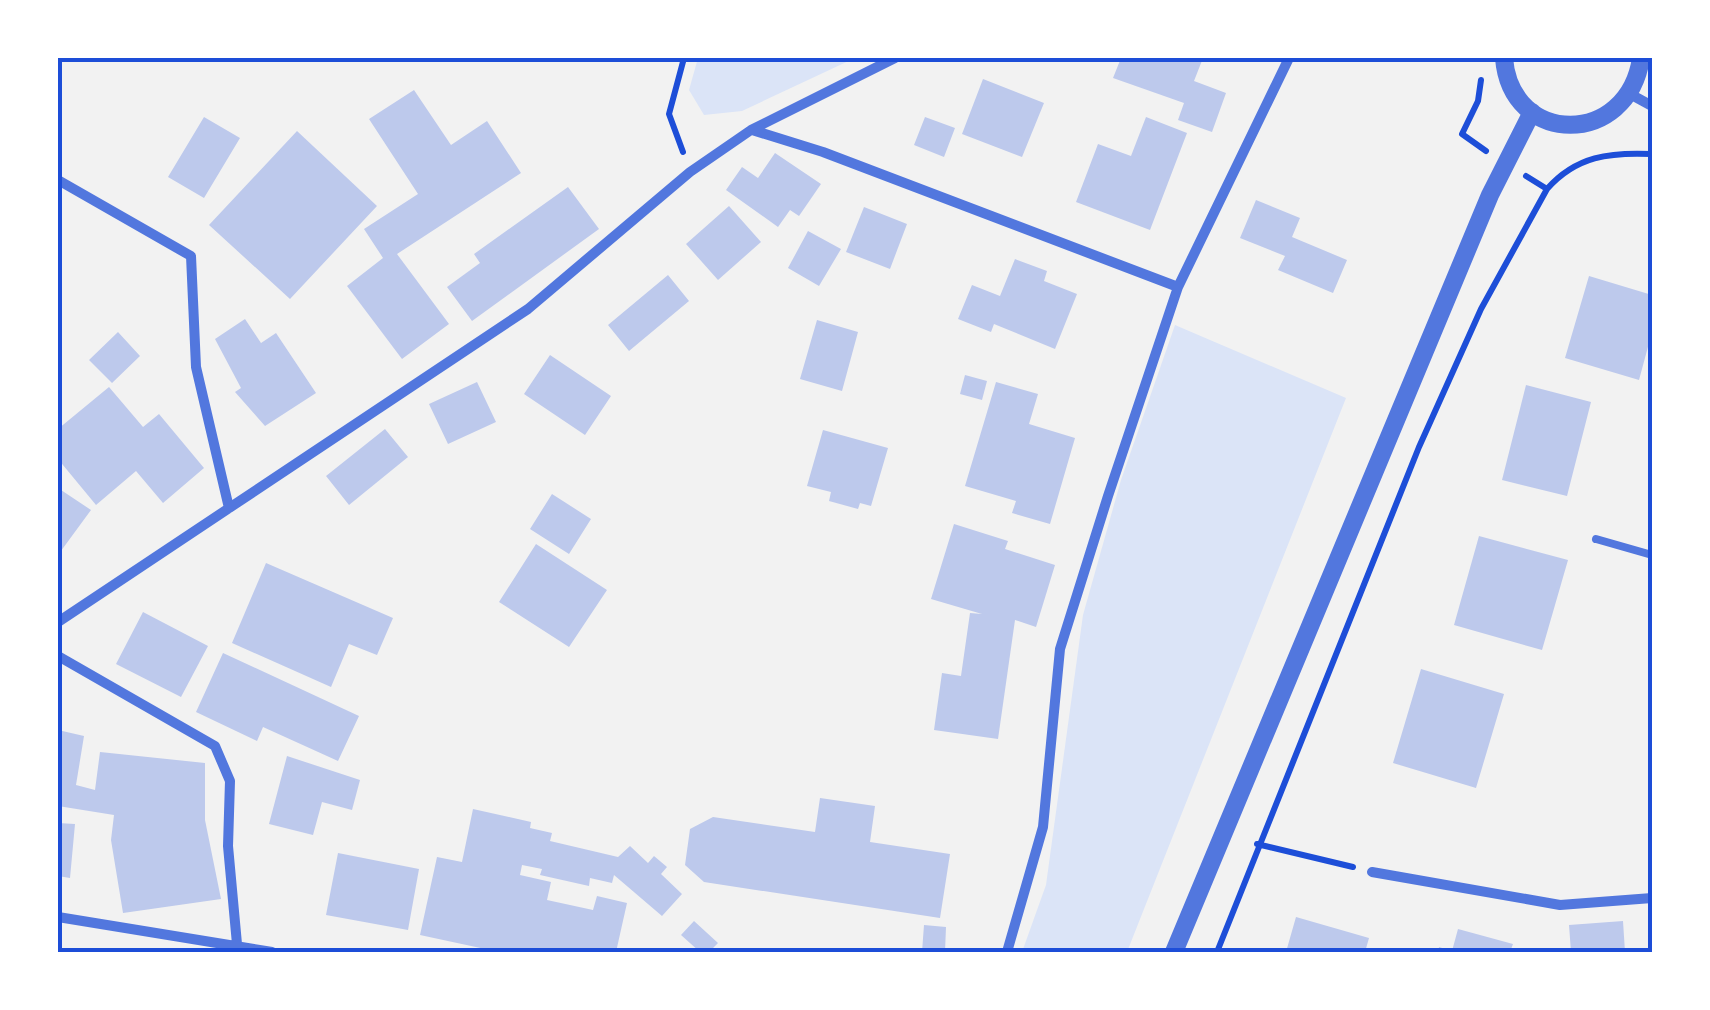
<svg xmlns="http://www.w3.org/2000/svg" width="1710" height="1010" font-family="'Roboto Condensed',sans-serif">
	<style>
		.green { fill: #dbe4f7 }
		.building { fill: #bdc9ec }
		.lines { fill: none; stroke-linecap: round; stroke-linejoin: round }
		.path { stroke: #1d4ed8; stroke-width: 6 }
		.service { stroke: #5277de; stroke-width: 8 }
		.minor { stroke: #5277de; stroke-width: 10 }
		.tertiary { stroke: #5277de; stroke-width: 18 }
		.neatline { fill: none; stroke: #1d4ed8; stroke-width: 4 }
	</style>
	<rect width="100%" height="100%" fill="#f2f2f2"/>
	<!-- green -->
	<path class="green" d="M698,58H855L742,111L704,115L689,90Z
		M1175,325L1346,398L1127,952H1022L1046,885L1083,615L1121,480Z"/>
	<!-- building -->
	<path class="building" d="M1121,58H1203L1194,81L1226,93L1212,132L1178,120L1184,103L1113,78Z
		M983,79L1044,103L1022,157L962,134Z
		M414,90L451,145L487,121L521,173L397,254L449,324L402,359L347,286L383,258L364,229L418,194L369,119Z
		M204,117L240,138L204,198L168,177Z
		M925,117L955,128L944,157L914,145Z
		M1146,117L1187,133L1150,230L1076,202L1098,144L1131,156Z
		M297,131L377,206L290,299L209,225Z
		M775,153L821,184L799,216L790,210L778,227L726,190L742,167L758,178Z
		M568,187L599,229L472,321L447,287L480,263L474,254Z
		M1256,200L1300,218L1292,237L1347,260L1333,293L1278,270L1285,256L1240,238Z
		M729,206L761,242L718,280L686,244Z
		M864,207L907,224L890,269L846,252Z
		M808,231L841,249L819,286L788,268Z
		M1015,259L1047,271L1044,281L1077,294L1055,349L994,324L991,332L958,319L972,285L1000,296Z
		M668,275L689,301L629,351L608,325Z
		M1589,276L1652,295V332L1639,380L1565,358Z
		M245,319L261,343L276,333L316,393L265,426L235,392L241,388L215,339Z
		M817,320L858,332L842,391L800,379Z
		M118,332L140,356L112,383L89,360Z
		M550,355L611,396L585,435L524,394Z
		M965,375L987,381L982,400L960,394Z
		M477,382L496,422L448,444L429,404Z
		M996,382L1038,394L1029,424L1075,438L1050,524L1012,513L1016,501L965,486Z
		M1526,385L1591,402L1567,496L1502,480Z
		M109,387L143,427L159,414L204,468L163,503L136,471L96,505L58,459V429Z
		M385,429L408,457L349,505L326,476Z
		M823,430L888,448L871,506L860,503L858,509L829,501L831,492L807,486Z
		M58,488L91,510L58,555Z
		M552,494L591,519L569,554L530,529Z
		M954,524L1008,541L1005,549L1055,565L1036,627L1015,620L998,739L934,730L942,673L961,676L970,613L982,614L931,599Z
		M1479,536L1568,560L1542,650L1454,625Z
		M536,544L607,590L569,647L499,602Z
		M266,563L393,618L377,655L349,644L331,687L232,643Z
		M143,612L208,646L181,697L116,664Z
		M223,653L359,716L338,761L263,727L257,741L196,712Z
		M1421,669L1504,694L1476,788L1393,763Z
		M58,730L84,736L76,785L95,790L100,752L205,763V820L221,899L123,913L111,840L114,815L58,806Z
		M287,756L360,780L352,810L322,802L313,835L269,824Z
		M820,798L875,806L870,842L950,854L940,918L704,882L685,865L690,829L713,817L815,832Z
		M473,809L531,822L530,828L552,833L550,841L618,857L630,846L648,863L654,856L667,867L661,874L682,894L662,916L614,875L612,883L590,878L589,886L540,875L542,869L522,865L520,875L551,882L547,900L593,910L597,896L627,903L616,952H499L420,935L437,857L462,862Z
		M58,823L75,824L70,878L58,876Z
		M338,853L419,869L408,930L326,915Z
		M1296,917L1369,938L1365,952H1286Z
		M694,921L718,943L709,952H700L681,935Z
		M1623,921L1625,952H1571L1569,925Z
		M924,925L946,927L945,952H922Z
		M1458,929L1513,944L1510,952H1438L1439,947L1452,951Z"/>
	<g class="lines">
		<!-- path -->
		<path class="path" d="M1481,80L1478,101L1462,134L1486,151
			M683,152L669,114L684,58
			M1526,176L1547,189
			M1257,844L1353,867
			M1217,952L1419,447L1481,309L1547,189C1576,156 1610,152 1652,154"/>
		<!-- service -->
		<path class="service" d="M1596,539L1652,555"/>
		<!-- minor -->
		<path class="minor" d="M1630,94L1652,106
			M752,130L823,152L1178,287
			M58,180L191,256L196,367L229,508
			M58,622L528,309L690,172L751,130L895,58
			M58,656L215,746L230,781L228,846L237,944
			M1372,872L1560,905L1652,898
			M58,917L272,952
			M1007,952L1043,827L1060,649L1108,496L1178,287L1289,58"/>
		<!-- tertiary -->
		<path class="tertiary" d="M1504,58C1511,147 1628,147 1641,58
			M1174,952L1490,195L1532,112"/>
	</g>
	<!-- border -->
	<rect width="1710" height="1010" fill="none" stroke="#ffffff" stroke-width="120"/>
	<rect x="60" y="60" width="1590" height="890" class="neatline"/>
</svg>
